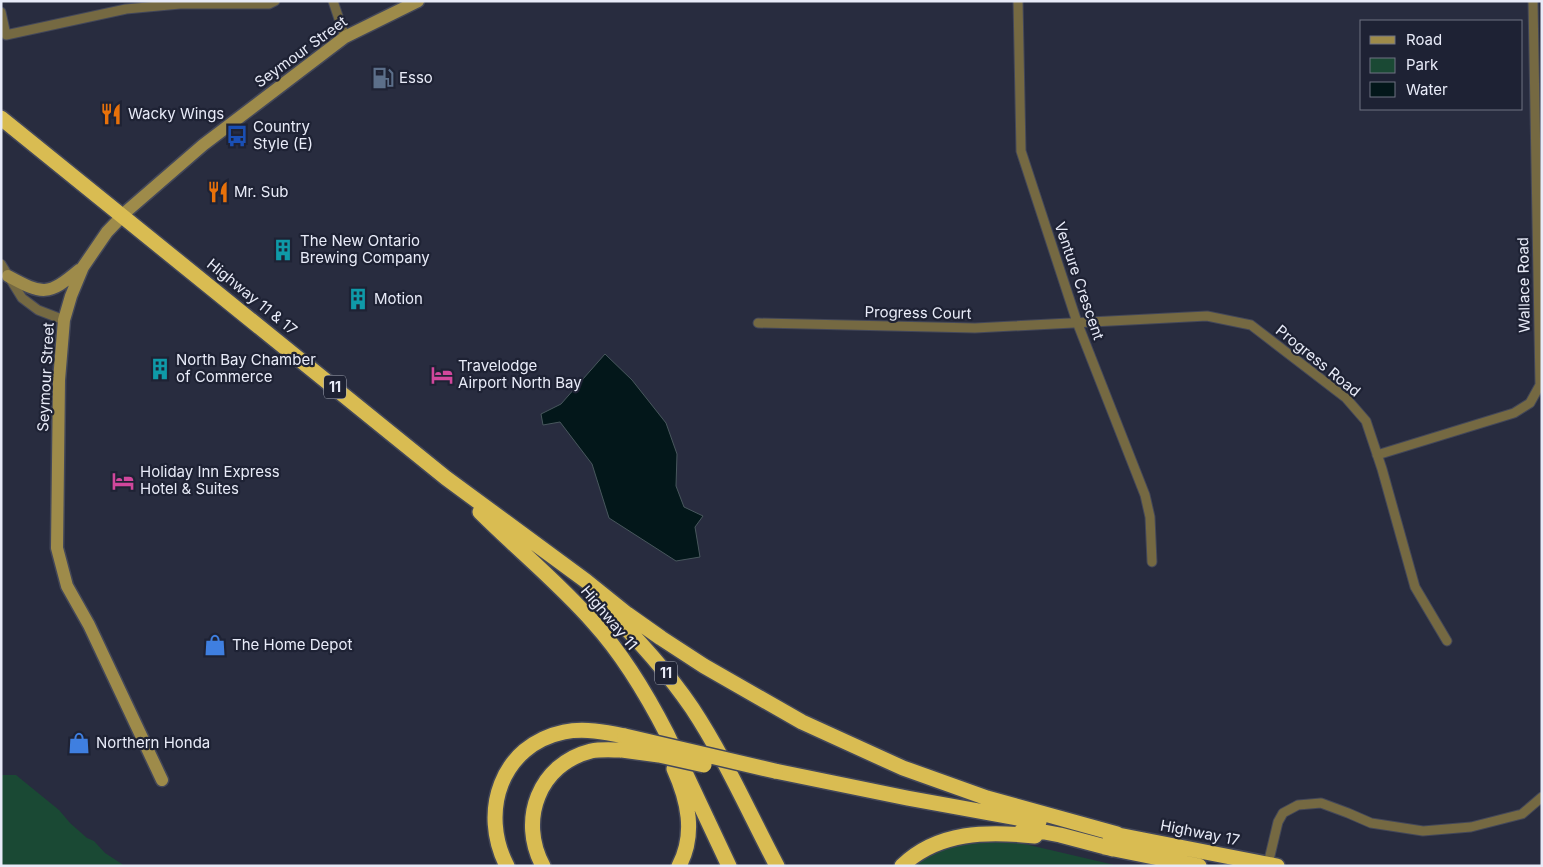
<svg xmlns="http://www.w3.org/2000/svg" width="1543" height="867" font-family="Inter,sans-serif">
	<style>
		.green { fill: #1a4934 }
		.water { fill: #03171a; stroke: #48575d }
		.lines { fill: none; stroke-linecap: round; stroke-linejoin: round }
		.street-casing { stroke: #434759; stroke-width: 11 }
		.secondary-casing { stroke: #434759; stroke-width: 15 }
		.highway-casing { stroke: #434759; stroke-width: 18 }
		.street { stroke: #756942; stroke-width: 9 }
		.secondary { stroke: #9e8b4a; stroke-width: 12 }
		.highway { stroke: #d9bc52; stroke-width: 15 }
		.highway-bridge-casing { stroke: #434759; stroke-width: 18; stroke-linecap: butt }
		.highway-bridge { stroke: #d9bc52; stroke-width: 15 }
		.labels { text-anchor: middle; stroke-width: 4.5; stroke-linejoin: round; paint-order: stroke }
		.shield { fill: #1e2234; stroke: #abafbd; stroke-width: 1 }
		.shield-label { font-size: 14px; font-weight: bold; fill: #e8ebf8 }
		.street-label { font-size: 15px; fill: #e8ebf8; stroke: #1e2234 }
		.poi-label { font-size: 15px; fill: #e8ebf8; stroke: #1e2234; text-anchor: start }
	</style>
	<rect width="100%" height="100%" fill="#282c3f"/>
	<!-- green -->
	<path class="green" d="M1,775H16L59,810L70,823L87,838L94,841L105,853L125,866H1Z
		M973,832L1119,866H911L962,835Z"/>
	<!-- water -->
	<path class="water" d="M605,354L632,380L666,423L677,454L676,486L684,507L703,516L695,527L700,557L676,561L609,518L592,464L560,422L543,425L541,414L561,404Z"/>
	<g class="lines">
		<!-- street casing -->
		<g class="street-casing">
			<path id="street" d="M333,1L345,37
				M1018,1L1021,151L1077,322L1145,495L1150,517L1152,562
				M1,12L6,35L126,9L180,4H269L275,1
				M1,264L22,298L38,310L64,320
				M758,323L975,328L1207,316L1251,325L1346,398L1366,421L1382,469L1415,587L1447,641
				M1377,455L1514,413L1530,403L1540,385L1533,1
				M1268,864L1278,822L1283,813L1298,805L1321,803L1348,813L1371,823L1423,831L1471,827L1522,814L1542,797"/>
		</g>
		<!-- secondary casing -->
		<g class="secondary-casing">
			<path id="secondary" d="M8,276C43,295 48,296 79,270
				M162,780L89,625L67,586L57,548L59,380L64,320L71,296L83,267L107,232L128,210L203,145L345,37L418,1"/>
		</g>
		<!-- highway casing -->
		<g class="highway-casing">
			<path id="highway" d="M1,118L446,478L586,581L627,614L661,638L704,666L802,722L903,768L987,798L1117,834
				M480,512C517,549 559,583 594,623C624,656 647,695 667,734L729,866
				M603,605C636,637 666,670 692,708C725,758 749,813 777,866
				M674,769C688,800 696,834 679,866
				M775,771L907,798L1039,822
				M1023,828L1060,835L1113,849
				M1108,833L1277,866
				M1104,847L1199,866
				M507,866C479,812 501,745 564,732C584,728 605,732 625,736
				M543,866C518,820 539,764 591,751C601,749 612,750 622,750
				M902,866C938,831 988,831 1035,836"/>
		</g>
		<!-- street -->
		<use href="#street" class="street"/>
		<!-- secondary -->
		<use href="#secondary" class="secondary"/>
		<!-- highway -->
		<use href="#highway" class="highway"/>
		<!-- highway-bridge casing -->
		<g class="highway-bridge-casing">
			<path id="highway-bridge" d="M625,736L775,771
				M622,750L659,755L704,765"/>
		</g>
		<!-- highway-bridge -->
		<use href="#highway-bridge" class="highway-bridge"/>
	</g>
	<!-- icons -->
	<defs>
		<g id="fuel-bare" transform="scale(1.725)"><path d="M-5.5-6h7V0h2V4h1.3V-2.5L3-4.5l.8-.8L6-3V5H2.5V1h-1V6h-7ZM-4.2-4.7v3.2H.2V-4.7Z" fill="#5c6f8a" stroke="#1e2234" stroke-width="2.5" paint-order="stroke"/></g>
		<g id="restaurant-bare" transform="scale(1.725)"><path d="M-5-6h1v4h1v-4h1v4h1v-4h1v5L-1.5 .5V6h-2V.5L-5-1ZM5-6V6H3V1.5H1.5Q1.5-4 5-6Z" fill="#e8710a" stroke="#1e2234" stroke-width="2.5" paint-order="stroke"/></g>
		<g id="bus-bare" transform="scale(1.725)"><path d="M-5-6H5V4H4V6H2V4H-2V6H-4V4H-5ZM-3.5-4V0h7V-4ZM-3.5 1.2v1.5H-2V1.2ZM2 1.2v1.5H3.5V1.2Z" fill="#1a4fb4" stroke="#1e2234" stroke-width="2.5" paint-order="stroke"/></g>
		<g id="building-bare" transform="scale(1.725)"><path d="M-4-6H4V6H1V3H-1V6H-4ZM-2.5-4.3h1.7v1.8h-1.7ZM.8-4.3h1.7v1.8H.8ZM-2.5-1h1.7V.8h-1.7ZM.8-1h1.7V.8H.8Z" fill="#0f9aa8" stroke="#1e2234" stroke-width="2.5" paint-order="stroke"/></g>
		<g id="hotel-bare" transform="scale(1.725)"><path d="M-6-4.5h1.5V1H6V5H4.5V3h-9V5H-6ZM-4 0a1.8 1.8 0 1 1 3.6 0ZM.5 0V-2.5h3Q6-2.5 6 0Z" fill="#d1479c" stroke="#1e2234" stroke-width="2.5" paint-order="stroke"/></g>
		<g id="shop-bare" transform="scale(1.725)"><path d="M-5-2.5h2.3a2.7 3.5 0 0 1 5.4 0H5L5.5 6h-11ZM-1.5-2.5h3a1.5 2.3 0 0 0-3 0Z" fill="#3f7fe0" stroke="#1e2234" stroke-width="2.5" paint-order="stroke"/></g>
	</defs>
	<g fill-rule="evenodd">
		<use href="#fuel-bare" x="383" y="78"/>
		<use href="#restaurant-bare" x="111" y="114"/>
		<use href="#bus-bare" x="237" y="136"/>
		<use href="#restaurant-bare" x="218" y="192"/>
		<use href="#building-bare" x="283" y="250"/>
		<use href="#building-bare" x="358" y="299"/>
		<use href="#building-bare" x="160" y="369"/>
		<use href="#hotel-bare" x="442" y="375"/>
		<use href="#hotel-bare" x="123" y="481"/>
		<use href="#shop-bare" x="215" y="645"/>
		<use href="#shop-bare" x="79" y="743"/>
	</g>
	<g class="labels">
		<!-- shield labels -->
		<g class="shield">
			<rect x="324" y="375.5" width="22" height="23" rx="4"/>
			<rect x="655" y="661.5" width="22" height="23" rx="4"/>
		</g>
		<g class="shield-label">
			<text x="335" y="392">11</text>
			<text x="666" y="678">11</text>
		</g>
		<!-- street labels -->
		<g class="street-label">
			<text transform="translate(301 52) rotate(-36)" y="5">Seymour Street</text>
			<text transform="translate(1079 281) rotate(71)" y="5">Venture Crescent</text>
			<text transform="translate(1524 285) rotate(-91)" y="5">Wallace Road</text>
			<text transform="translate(252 297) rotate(39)" y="5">Highway 11 &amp; 17</text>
			<text transform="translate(918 313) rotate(1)" y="5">Progress Court</text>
			<text transform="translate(1318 361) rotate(39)" y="5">Progress Road</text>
			<text transform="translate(46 377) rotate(-87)" y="5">Seymour Street</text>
			<text transform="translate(609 618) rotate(50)" y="5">Highway 11</text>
			<text transform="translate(1200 833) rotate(11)" y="5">Highway 17</text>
		</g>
		<!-- poi labels -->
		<g class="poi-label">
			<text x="399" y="83">Esso</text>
			<text x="128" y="119">Wacky Wings</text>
			<text x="253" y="132">Country<tspan x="253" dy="17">Style (E)</tspan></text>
			<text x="234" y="197">Mr. Sub</text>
			<text x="300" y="246">The New Ontario<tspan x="300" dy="17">Brewing Company</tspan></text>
			<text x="374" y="304">Motion</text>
			<text x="176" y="365">North Bay Chamber<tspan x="176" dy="17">of Commerce</tspan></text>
			<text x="458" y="371">Travelodge<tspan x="458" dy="17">Airport North Bay</tspan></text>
			<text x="140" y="477">Holiday Inn Express<tspan x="140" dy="17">Hotel &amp; Suites</tspan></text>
			<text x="232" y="650">The Home Depot</text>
			<text x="96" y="748">Northern Honda</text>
		</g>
	</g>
	<!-- border -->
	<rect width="1543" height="867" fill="none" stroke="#e8ebf8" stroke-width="5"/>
	<!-- legend -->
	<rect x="1360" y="20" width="162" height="90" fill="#1e2234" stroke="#6f7282"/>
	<rect x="1370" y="36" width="25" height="8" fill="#9e8b4a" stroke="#6f7282"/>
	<text x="1406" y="45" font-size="15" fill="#e8ebf8">Road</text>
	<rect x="1370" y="58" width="25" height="15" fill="#1a4934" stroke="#6f7282"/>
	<text x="1406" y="70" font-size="15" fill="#e8ebf8">Park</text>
	<rect x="1370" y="82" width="25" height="15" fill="#03171a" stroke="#6f7282"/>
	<text x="1406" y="95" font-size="15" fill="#e8ebf8">Water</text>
</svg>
